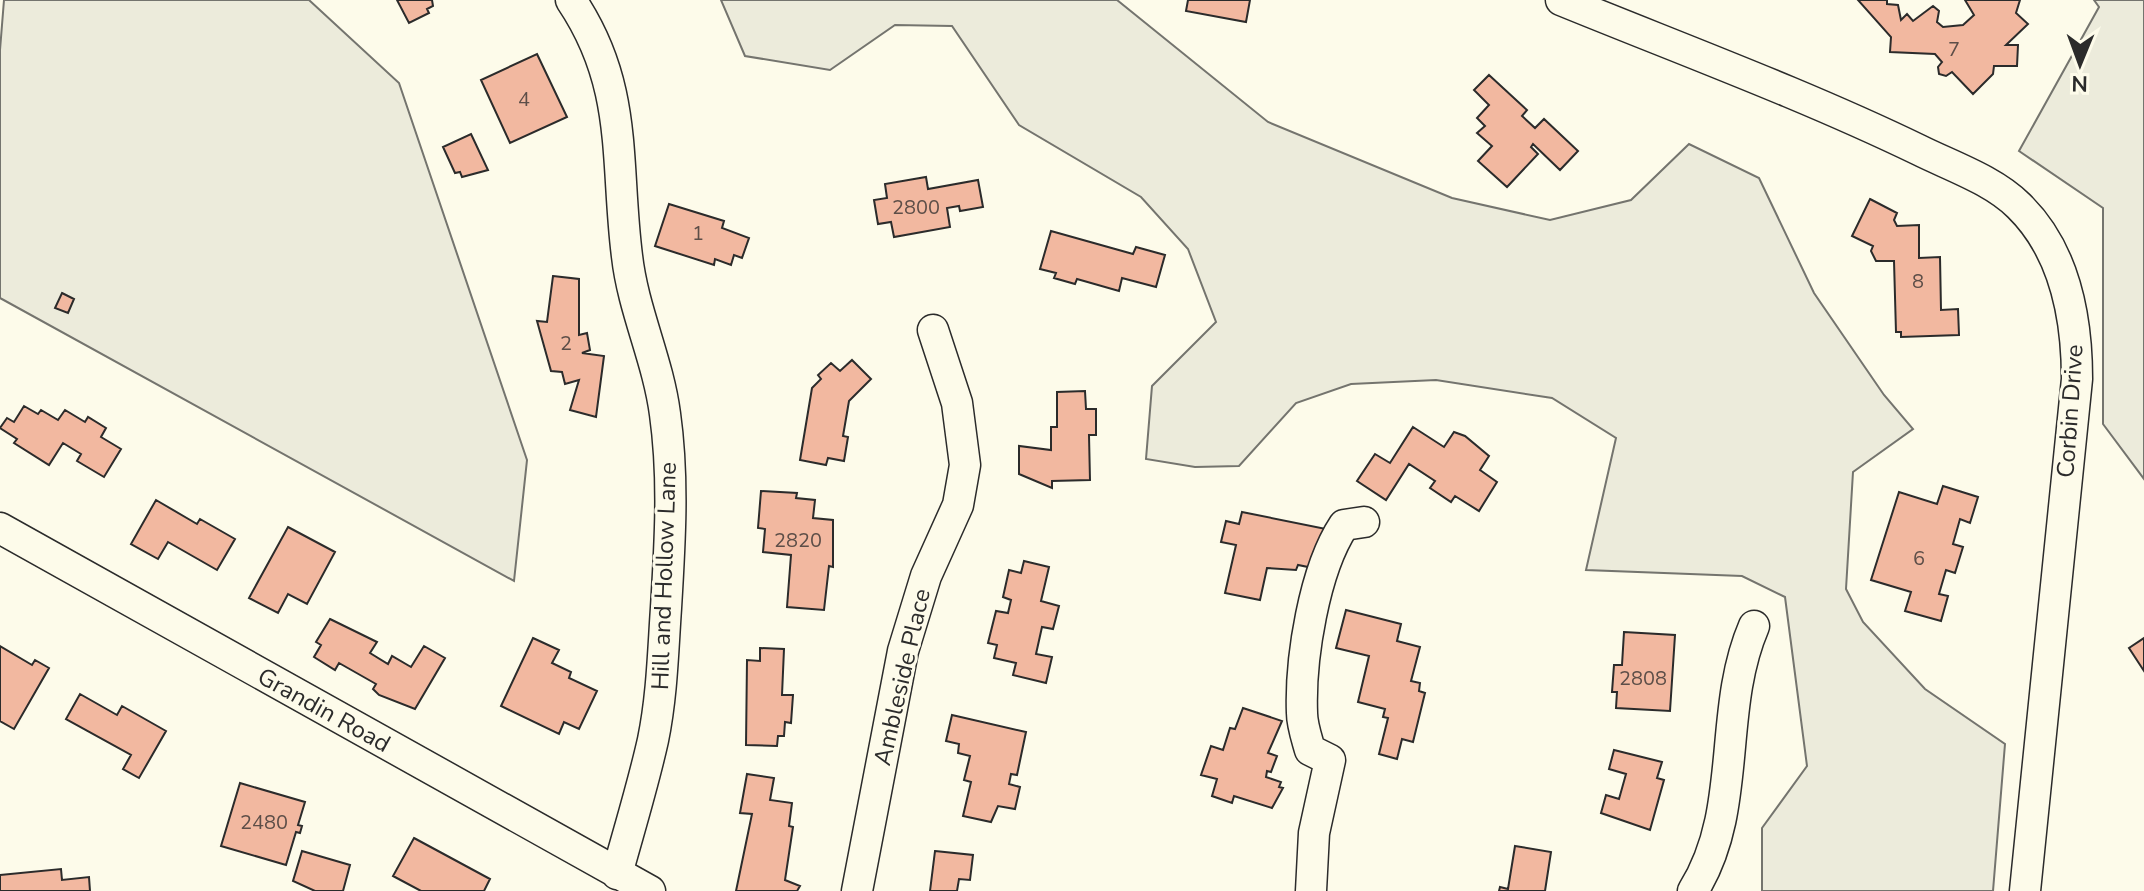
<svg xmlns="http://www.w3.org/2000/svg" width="2144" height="891" font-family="'Nunito Sans',sans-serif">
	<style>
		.green { fill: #ecebdb; stroke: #74746e; stroke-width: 2 }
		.building { fill: #f2b8a0; stroke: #2b2b2b; stroke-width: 2 }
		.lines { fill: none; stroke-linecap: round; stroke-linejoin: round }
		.minor-casing { stroke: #2b2b2b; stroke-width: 33 }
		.minor { stroke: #fdfbea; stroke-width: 30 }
		.labels { text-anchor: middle; stroke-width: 6; stroke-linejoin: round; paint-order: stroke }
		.number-label { font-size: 20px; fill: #5d4e48 }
		.street-label { font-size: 24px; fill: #2b2b2b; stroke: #fdfbea }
	</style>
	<rect width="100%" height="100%" fill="#fdfbea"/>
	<!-- green -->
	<path class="green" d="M4,0H309L399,83L527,460L514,581L0,298V50Z
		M721,0H1117L1268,122L1452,198L1550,220L1631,200L1689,144L1759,178L1814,293L1884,395L1913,429L1853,472L1846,589L1863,622L1925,689L2005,744L1993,891H1762V828L1807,766L1785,597L1742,576L1586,570L1616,438L1552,398L1436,380L1351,384L1296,403L1239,466L1195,467L1146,459L1152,386L1216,322L1188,249L1141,197L1019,125L952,26L895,25L830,70L745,56Z
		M2094,0H2144V479L2103,424V208L2019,151L2099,7Z"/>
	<!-- building -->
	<path class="building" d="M397,0H432L433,6L427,9L429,13L409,23Z
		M1188,0H1250L1246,22L1186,11Z
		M1858,0H1887V4L1898,5L1901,20L1907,14L1913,21L1933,6L1939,11L1937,22L1943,27L1963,25L1974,15L1965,0H2020L2016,13L2028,24L2006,45H2018L2017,66H1994L1993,74L1973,94L1952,72L1946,76L1939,74L1938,67L1942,62L1935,54L1890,52L1891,37Z
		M537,54L567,117L510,143L481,80Z
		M1489,75L1527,110L1522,116L1535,128L1544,119L1578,151L1560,170L1533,144L1531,147L1538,154L1507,187L1478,161L1492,146L1477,133L1485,126L1477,118L1489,105L1474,90Z
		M471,134L488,170L462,177L460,172L455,173L443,147Z
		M926,177L928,189L978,180L983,207L960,211L959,206L947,208L950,227L894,237L891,222L878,224L874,200L887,198L885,184Z
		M1870,199L1897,213L1894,220L1897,226L1919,225V258L1940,257L1941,310L1958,309L1959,335L1901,337V332H1896L1894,261H1876L1871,251L1873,246L1852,236Z
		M669,204L724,221L722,228L749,238L742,258L734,255L731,265L715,259L714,265L655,246Z
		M1051,231L1133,254L1136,247L1165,255L1156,287L1122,278L1119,291L1077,279L1075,284L1054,278L1056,273L1040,269Z
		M553,276L579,279V335L587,333L590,350L582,353L604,356L596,417L570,410L579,380L565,384L562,372L551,371L537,321L547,322Z
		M62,293L74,299L68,313L55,308Z
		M852,360L871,379L849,401L843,436L848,437L844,461L828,458L826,465L800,460L812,388L821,379L818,375L831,363L840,371Z
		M1085,391L1086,409H1096V435H1089L1090,480L1052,481V488L1019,474V446L1051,450V427H1057V392Z
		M24,406L38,414L41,410L58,420L65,410L85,422L88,417L106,428L101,437L121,449L104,477L77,461L81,454L63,443L49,465L14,443L17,439L0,428L7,418L14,422Z
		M1413,427L1444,447L1454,432L1465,436L1489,456L1480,470L1497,482L1479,511L1455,496L1451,502L1430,488L1435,481L1409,464L1386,500L1357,481L1375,454L1390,463Z
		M1943,486L1978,497L1970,523L1960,519L1953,544L1963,547L1955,573L1946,570L1939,594L1948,596L1941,621L1905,611L1911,592L1871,580L1899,492L1937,504Z
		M761,491L797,493L796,498L815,500L813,518L833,520V567L829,566L824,610L787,607L791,555L763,552L765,529L758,528Z
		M156,500L197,524L200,519L235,539L217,570L168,542L158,559L131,544Z
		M1242,512L1326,529L1318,569L1298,565L1296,570L1267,568L1260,600L1225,593L1236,545L1221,542L1226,521L1239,524Z
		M288,527L335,552L307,604L288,594L278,613L249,598Z
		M1024,561L1049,567L1041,601L1059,606L1053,629L1042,627L1036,654L1052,657L1046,683L1013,675L1016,663L994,658L997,645L988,643L996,611L1008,613L1011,600L1003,597L1009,570L1021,573Z
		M1346,610L1401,624L1397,641L1420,647L1411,681L1420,683L1419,691L1425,693L1413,742L1402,739L1397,759L1379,754L1388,718L1383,717L1385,709L1358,702L1369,656L1336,648Z
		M330,619L377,642L370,653L388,664L392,656L411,667L424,646L445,658L415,709L379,695L373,689L376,684L339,663L335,670L314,657L321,645L316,642Z
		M1624,632L1675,635L1670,711L1616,708L1617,692H1612L1614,665H1622Z
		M533,638L559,650L552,663L571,672L569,678L597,691L579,729L564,722L559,734L501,706Z
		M2144,638V671L2129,648Z
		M0,646L32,665L35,660L49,668L14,729L0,721Z
		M760,648L784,649L782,695H793L791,723L785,722L784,736H778L777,746L746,745L747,660L760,661Z
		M80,694L117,715L122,706L166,731L139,778L123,769L131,755L66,719Z
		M1243,708L1282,721L1268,753L1277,756L1271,772L1267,771L1266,777L1281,782L1279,787L1283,788L1272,808L1234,796L1232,803L1212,796L1217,779L1201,775L1211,746L1223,750L1230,728L1235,729Z
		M952,715L1026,732L1017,775L1011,774L1009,784L1020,787L1015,809L998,806L991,822L963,816L971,782L964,780L970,756L958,753L959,744L946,741Z
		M1614,750L1662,762L1657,778L1664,780L1650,830L1601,813L1606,795L1619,799L1626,774L1609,769Z
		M747,774L774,778L770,800L792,803L789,826L793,827L785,880L800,886L797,891H736L752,814L740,813Z
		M240,783L305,802L298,825L302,826L300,833L296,832L286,865L221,846Z
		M414,838L490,879L484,891H421L393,876Z
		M1515,846L1551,852L1545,891H1499L1500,887L1508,889Z
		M302,851L350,865L343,891H315L293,881Z
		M935,851L973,855L970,880L959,879L957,891H930Z
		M61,869L62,880L89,877L90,891H0V875Z"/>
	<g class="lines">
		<!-- minor casing -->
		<g class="minor-casing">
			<path id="minor" d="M571,0C629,86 615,161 627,256C633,310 658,360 665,414C674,478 670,543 666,608C663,652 662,696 653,740C643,785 629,830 617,874
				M1561,0C1681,49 1803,94 1919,150C1951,166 1993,180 2019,206C2065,251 2077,318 2077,379L2025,891
				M0,528L650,891
				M857,891L903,651L926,576L958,505L965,465L957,403L933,330
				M1311,891L1314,833L1330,760L1310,750C1307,739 1302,725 1302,713C1300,659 1314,570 1344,525L1364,522
				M1693,891C1744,810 1717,712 1754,626"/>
		</g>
		<!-- minor -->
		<use href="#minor" class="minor"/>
	</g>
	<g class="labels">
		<!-- number labels -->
		<g class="number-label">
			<text x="1954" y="56">7</text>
			<text x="524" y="106">4</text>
			<text x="916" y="214">2800</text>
			<text x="698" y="240">1</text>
			<text x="1918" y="288">8</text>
			<text x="566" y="350">2</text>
			<text x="798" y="547">2820</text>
			<text x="1919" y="565">6</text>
			<text x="1643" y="685">2808</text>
			<text x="264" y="829">2480</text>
		</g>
		<!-- street labels -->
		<g class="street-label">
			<text transform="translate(2070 411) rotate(-86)" y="8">Corbin Drive</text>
			<text transform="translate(664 576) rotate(-88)" y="8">Hill and Hollow Lane</text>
			<text transform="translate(902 677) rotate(-77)" y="8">Ambleside Place</text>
			<text transform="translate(324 710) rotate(29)" y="8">Grandin Road</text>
		</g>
	</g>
	<!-- north arrow -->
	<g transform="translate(2080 64) rotate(181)" stroke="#fdfbea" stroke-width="6" paint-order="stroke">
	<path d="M0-6L14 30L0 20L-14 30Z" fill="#2b2b2b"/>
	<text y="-12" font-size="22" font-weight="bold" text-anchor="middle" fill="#2b2b2b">N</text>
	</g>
</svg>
